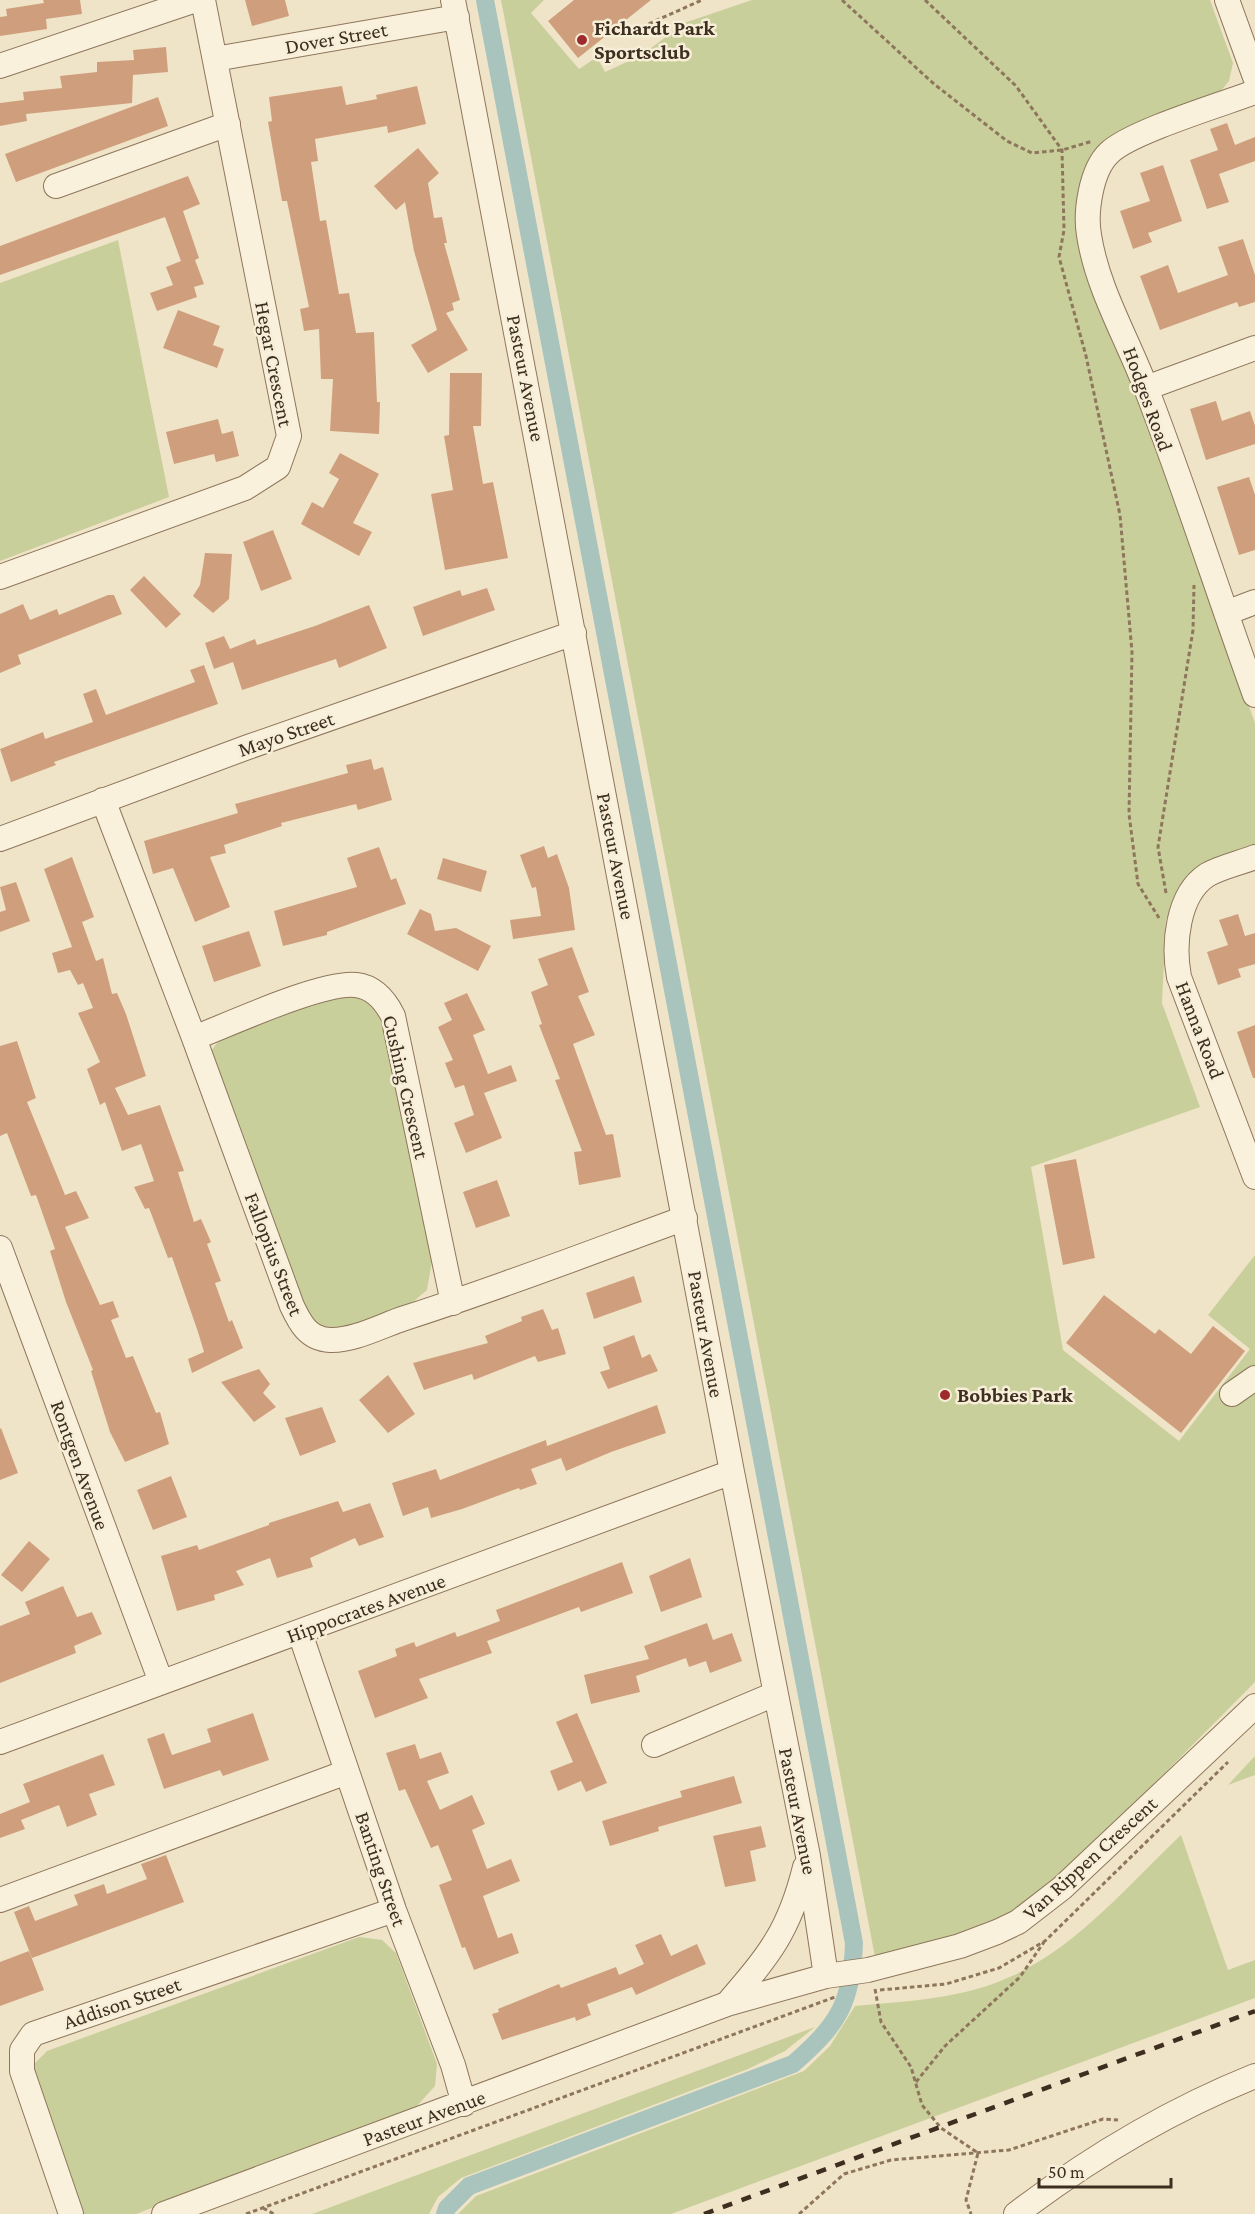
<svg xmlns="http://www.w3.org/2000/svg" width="1255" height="2214" font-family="'Crimson Pro',serif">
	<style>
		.green { fill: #c9cf9b }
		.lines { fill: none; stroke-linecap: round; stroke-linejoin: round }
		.canal { stroke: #a9c4bc; stroke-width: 18 }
		.building { fill: #cf9f7d }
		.minor-casing { stroke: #8d765c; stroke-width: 26 }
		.path { stroke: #8d765c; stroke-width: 3; stroke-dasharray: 4.5 3; stroke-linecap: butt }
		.minor { stroke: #faf1dc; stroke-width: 24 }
		.rail { stroke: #3d2e20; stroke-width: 4.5; stroke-dasharray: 10 10; stroke-linecap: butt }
		.poi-dot { fill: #9e2a2b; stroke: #f7eed8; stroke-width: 2 }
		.labels { text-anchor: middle; stroke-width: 5; stroke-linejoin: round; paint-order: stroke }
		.poi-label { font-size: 21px; font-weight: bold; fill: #3d2e20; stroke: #f7eed8; text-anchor: start }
		.street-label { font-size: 21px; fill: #3d2e20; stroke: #f7eed8 }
	</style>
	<rect width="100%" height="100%" fill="#f0e4c8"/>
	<!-- green -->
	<path class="green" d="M501,0H544L531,13L579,69L597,57L605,72L642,55L684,23L752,0H1210L1233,63L1229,81L1215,98L1099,152L1081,179L1079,204L1082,242L1255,723V849L1191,884L1166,919L1162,1003L1200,1107L1031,1167L1063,1350L1179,1441L1250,1349L1208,1315L1255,1255V1682L1046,1893L1000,1925L875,1957Z
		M118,240L169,497L0,561V283Z
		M345,991L371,998L387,1024L432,1261L427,1290L413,1302L335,1334L307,1321L211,1051L223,1035Z
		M1255,1756V1775L1228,1785Z
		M1181,1835L1228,1970L1255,1960V1998L671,2214H458L476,2196L804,2071L830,2046L855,2006C907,2001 963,1999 1012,1976C1078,1946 1129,1884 1181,1835Z
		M359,1937L382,1940L396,1953L437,2064L435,2086L415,2108L136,2214H84L77,2208L30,2080L34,2064L47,2051Z
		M815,2027L785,2051L748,2069L461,2178L438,2197L429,2214H312Z"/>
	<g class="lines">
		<!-- canal -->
		<path class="canal" d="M445,2214L447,2208L469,2186L793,2064C838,2025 852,2003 854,1943L485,0"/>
	</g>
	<!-- building -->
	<path class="building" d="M43,0H80L82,14L46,19L47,29L0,36V17L7,16L6,9L44,3Z
		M245,0H285L289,16L252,26Z
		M574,0H651L578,58L548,21Z
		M166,47L168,72L133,75L132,103L26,114L27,121L0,126V103L24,100L23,92L62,88L60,76L97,72V62L134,60L133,50Z
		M342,86L346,105L377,99L376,95L417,86L426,124L388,133L387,126L315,139L318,161L311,162L320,221L326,220L339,294L349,293L356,333L374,332L377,402H380L379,434L330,431L333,379H321L319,329L304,331L300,309L309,307L287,201H282L268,122L272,121L269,97Z
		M158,97L168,126L16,182L5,154Z
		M1227,123L1235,145L1255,137V161L1219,174L1229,202L1207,209L1190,160L1218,150L1210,129Z
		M418,148L439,173L428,183L434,218L442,217L447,243H444L460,300L452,303L454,310L446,313L468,350L428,373L411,345L437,330L414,251L405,202L396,210L374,186Z
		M1163,165L1182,221L1148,233L1152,242L1133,249L1120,211L1150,201L1140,173Z
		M188,176L200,204L183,211L199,258L195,260L204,284L194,287L197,297L157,311L150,293L173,285L166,267L181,261L165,217L0,275V246Z
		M1243,239L1255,275V302L1239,307L1237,302L1160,330L1140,276L1168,265L1178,293L1228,275L1218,247Z
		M178,310L220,326L213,345L224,349L217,368L163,348Z
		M450,373H482L481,426H473L483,484L493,482L508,558L445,570L431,494L453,490L444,436L449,435Z
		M1216,401L1222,421L1250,411L1255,426V444L1206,460L1190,409Z
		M218,419L222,434L233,431L239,456L216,462L214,454L174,464L166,432Z
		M340,453L379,474L353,523L372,532L359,556L301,524L312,502L323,508L339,479L329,473Z
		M1249,477L1255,495V550L1239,555L1217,487Z
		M273,530L292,579L261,591L243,542Z
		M205,553L232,554L229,599L213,613L193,596L200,585Z
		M144,576L181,614L166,628L130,590Z
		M487,588L495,610L423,636L413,607L460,590L462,596Z
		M108,595H114L122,614L18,655L21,664L0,673V614L23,604L30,620L57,609L59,615Z
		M369,605L387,648L339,668L336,659L242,690L233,662L214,669L205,643L224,636L230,649L255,639L257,645L315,626Z
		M204,665L218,704L54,762L56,765L11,782L0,749L43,732L45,739L93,722L83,694L96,689L106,715L195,682L190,670Z
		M371,759L374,770L383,767L392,800L358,810L356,804L281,823L282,826L224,845L226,853L210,857L230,907L195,922L173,868L153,874L144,841L238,813L235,804L348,773L346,765Z
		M544,846L548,858L557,854L569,888L575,930L513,939L510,920L541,916L536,887L532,888L520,855Z
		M379,847L391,880L396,878L406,904L327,932V935L283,946L274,911L357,887L347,858Z
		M72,857L94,917L82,922L96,961L103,958L112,994L117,993L126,1014L146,1076L115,1088L128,1115L160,1105L184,1171L178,1172L194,1222L201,1219L211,1242L207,1244L221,1281L215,1283L229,1322L232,1320L243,1348L192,1373L188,1359L204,1352L198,1332L172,1257L168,1258L149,1208L145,1209L134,1187L154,1181L141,1144L122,1151L105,1102L100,1105L87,1069L100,1062L78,1013L93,1008L83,983L78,985L70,970L58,973L52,953L72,947L44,869Z
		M443,858L487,871L481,892L437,879Z
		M16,882L30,921L0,932V912L6,910L0,887Z
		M420,909L431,914L435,931L456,928L491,946L478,971L407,934Z
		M1238,914L1245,936L1255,933V964L1238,969L1241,977L1218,985L1207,952L1228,945L1219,920Z
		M249,931L261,966L214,982L202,946Z
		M572,947L589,992L578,996L595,1035L573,1044L606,1135L613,1134L621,1177L579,1185L574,1152L582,1151L555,1080L560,1079L539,1025L542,1024L531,992L548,985L538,959Z
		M467,993L485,1030L473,1035L488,1074L511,1065L517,1081L484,1093L502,1138L466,1153L454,1123L474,1115L464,1085L455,1088L445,1063L453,1060L438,1027L452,1020L444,1003Z
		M1255,1025V1078H1253L1237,1032Z
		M17,1041L36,1098L27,1102L65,1195L76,1191L89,1218L65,1227L100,1305L113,1301L119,1317L111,1320L126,1358L133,1356L156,1413L160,1412L169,1444L125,1462L110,1432L91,1371L93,1370L66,1302L50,1251L55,1249L36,1195L31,1196L7,1133L0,1136V1046Z
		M1076,1159L1095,1258L1063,1265L1044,1165Z
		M497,1180L510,1216L476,1228L463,1192Z
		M634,1276L642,1302L594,1319L586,1293Z
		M1104,1295L1155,1334L1159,1329L1191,1354L1213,1326L1245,1351L1181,1433L1066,1343Z
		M543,1309L552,1330L558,1328L566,1354L538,1362L535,1356L474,1380L472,1374L424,1390L413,1363L488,1343L485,1336L522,1321L521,1317Z
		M634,1335L642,1358L650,1354L658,1371L608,1389L600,1372L610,1369L603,1347Z
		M259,1369L270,1384L263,1393L276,1407L254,1422L221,1382Z
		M388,1375L415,1414L388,1433L359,1400Z
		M657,1405L666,1433L611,1452L566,1471L561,1458L531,1469L537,1484L520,1490L519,1488L462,1509L431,1518L428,1507L403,1516L392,1483L436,1469L440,1480L546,1440L547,1446Z
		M322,1407L336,1442L300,1456L285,1418Z
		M1,1428L18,1473L0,1480V1429Z
		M171,1476L187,1517L153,1530L137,1490Z
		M338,1501L343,1512L370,1503L384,1537L359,1546L355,1538L310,1558L313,1567L277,1578L270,1558L236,1571L244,1585L214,1595L215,1600L177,1611L161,1556L197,1545L199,1550L269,1525V1523Z
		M29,1541L50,1559L22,1592L1,1575Z
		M690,1558L702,1597L661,1612L649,1576Z
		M622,1562L633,1593L581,1612L579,1607L487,1641L492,1653L419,1679L428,1698L375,1718L358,1671L397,1656L395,1649L414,1642L416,1647L455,1632L457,1637L500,1621L496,1610Z
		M63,1586L77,1617L92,1612L102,1634L74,1646L76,1653L0,1683V1626L30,1614L25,1602Z
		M707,1623L713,1640L732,1633L742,1661L710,1673L706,1661L689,1667L686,1658L636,1676L640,1692L591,1704L584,1675L649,1659L644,1646Z
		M253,1713L269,1760L223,1776L220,1770L164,1789L147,1739L164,1733L172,1755L211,1742L207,1729Z
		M577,1713L607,1783L586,1792L581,1781L558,1791L550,1771L573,1762L556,1722Z
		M415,1744L420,1759L441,1752L449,1773L427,1781L440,1810L472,1795L485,1824L472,1830L487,1869L511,1859L520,1881L483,1896L498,1938L512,1933L519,1953L474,1970L465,1947L462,1948L439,1885L452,1880L438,1845L431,1848L405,1789L399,1791L386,1753Z
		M103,1754L115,1785L89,1794L97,1815L67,1827L59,1805L21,1820L25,1829L0,1838V1814L30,1802L23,1784Z
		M734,1776L742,1803L658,1827L659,1831L610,1846L602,1821L682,1797L680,1791Z
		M761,1826L766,1847L750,1851L756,1881L725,1887L713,1836Z
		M166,1855L184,1902L32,1958L14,1912L29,1906L35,1921L78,1905L74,1895L104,1884L107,1894L147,1879L141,1864Z
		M661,1934L671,1956L697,1944L706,1964L636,1995L632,1987L587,2004L591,2015L576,2021L575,2017L502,2040L492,2014L499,2012L498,2009L559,1984L561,1988L616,1967L619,1975L644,1964L635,1945Z
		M29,1951L44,1990L0,2006V1962Z"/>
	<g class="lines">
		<!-- minor casing -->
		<g class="minor-casing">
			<path id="minor" d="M453,0L732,1472L808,1856L826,1976
				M1227,0L1255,77
				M215,59L457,17
				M0,66L196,0
				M1255,92C1223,104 1130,132 1109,153C1091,170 1085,212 1089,235C1097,288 1127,338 1146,388C1185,489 1218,593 1255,695
				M56,186L228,124
				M1146,388L1255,348
				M0,577L245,488L278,467L289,436L203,0
				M1226,613L1255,602
				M103,800L194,1038L292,1306C300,1323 308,1339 330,1340C354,1341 383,1325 405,1318C499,1288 592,1252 685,1218
				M0,839L248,747L574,633
				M1255,857C1240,863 1221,867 1207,875C1177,895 1173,945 1179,977L1255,1177
				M194,1038C230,1024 323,981 356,985C374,987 385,1000 393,1016L453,1303
				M0,1248L161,1682
				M1232,1394L1255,1378
				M300,1633L394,1910L453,2065L464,2104
				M0,1742L732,1472
				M654,1745L775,1694
				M0,1900L347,1772
				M727,2004C769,1955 789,1932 805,1867
				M71,2214L22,2071V2050L33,2034L394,1910
				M164,2214L727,2004L826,1976L868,1970L960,1946L997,1932L1018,1922L1062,1888L1255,1706
				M1016,2214C1091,2157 1168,2111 1255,2076"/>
		</g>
		<!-- path -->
		<path class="path" d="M842,0L934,84L1007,141L1032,153L1062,150L1093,141
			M925,0L1016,86L1062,150L1064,230L1059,257L1086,356L1120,515L1132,652L1129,814L1138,884L1159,918
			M635,30L702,0
			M1166,893L1158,847L1193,630L1194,585
			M875,1989L881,2022L911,2067L922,2105L941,2128L978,2153L966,2200L971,2214
			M880,1990L946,1984L999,1968L1045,1941L1228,1762
			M916,2082L945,2046L1020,1977L1044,1942
			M263,2208L274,2214
			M246,2214L835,1997
			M799,2214L844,2174L891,2160L1009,2150L1103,2119L1118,2120"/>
		<!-- minor -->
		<use href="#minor" class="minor"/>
		<!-- rail -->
		<path class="rail" d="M704,2214L1255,2011"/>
	</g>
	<!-- markers -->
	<g class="poi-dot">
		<circle cx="582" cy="40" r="6"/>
		<circle cx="945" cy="1395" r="6"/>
	</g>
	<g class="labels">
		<!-- poi labels -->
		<g class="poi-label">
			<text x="594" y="35">Fichardt Park<tspan x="594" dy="24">Sportsclub</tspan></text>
			<text x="957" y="1402">Bobbies Park</text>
		</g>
		<!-- street labels -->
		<g class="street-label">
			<text transform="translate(336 38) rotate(-10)" y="7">Dover Street</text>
			<text transform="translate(274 364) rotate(79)" y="7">Hegar Crescent</text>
			<text transform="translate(526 378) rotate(79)" y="7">Pasteur Avenue</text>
			<text transform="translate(1148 399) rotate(70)" y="7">Hodges Road</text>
			<text transform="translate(286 734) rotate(-19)" y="7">Mayo Street</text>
			<text transform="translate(616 856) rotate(79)" y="7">Pasteur Avenue</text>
			<text transform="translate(1200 1030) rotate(69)" y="7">Hanna Road</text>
			<text transform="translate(406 1087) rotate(77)" y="7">Cushing Crescent</text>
			<text transform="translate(274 1254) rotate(69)" y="7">Fallopius Street</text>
			<text transform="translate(706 1334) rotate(80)" y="7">Pasteur Avenue</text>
			<text transform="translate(80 1465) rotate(70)" y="7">Rontgen Avenue</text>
			<text transform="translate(366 1608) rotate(-20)" y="7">Hippocrates Avenue</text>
			<text transform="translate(798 1811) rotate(79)" y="7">Pasteur Avenue</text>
			<text transform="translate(1090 1858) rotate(-42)" y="7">Van Rippen Crescent</text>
			<text transform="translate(381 1869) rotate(71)" y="7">Banting Street</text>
			<text transform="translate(122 2003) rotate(-19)" y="7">Addison Street</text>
			<text transform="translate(424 2118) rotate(-20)" y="7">Pasteur Avenue</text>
		</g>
	</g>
	<!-- scale -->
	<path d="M1039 2178v9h132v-9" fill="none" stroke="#3d2e20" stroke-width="3"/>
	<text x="1048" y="2178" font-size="18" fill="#3d2e20" stroke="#f7eed8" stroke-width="4.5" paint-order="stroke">50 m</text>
</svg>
